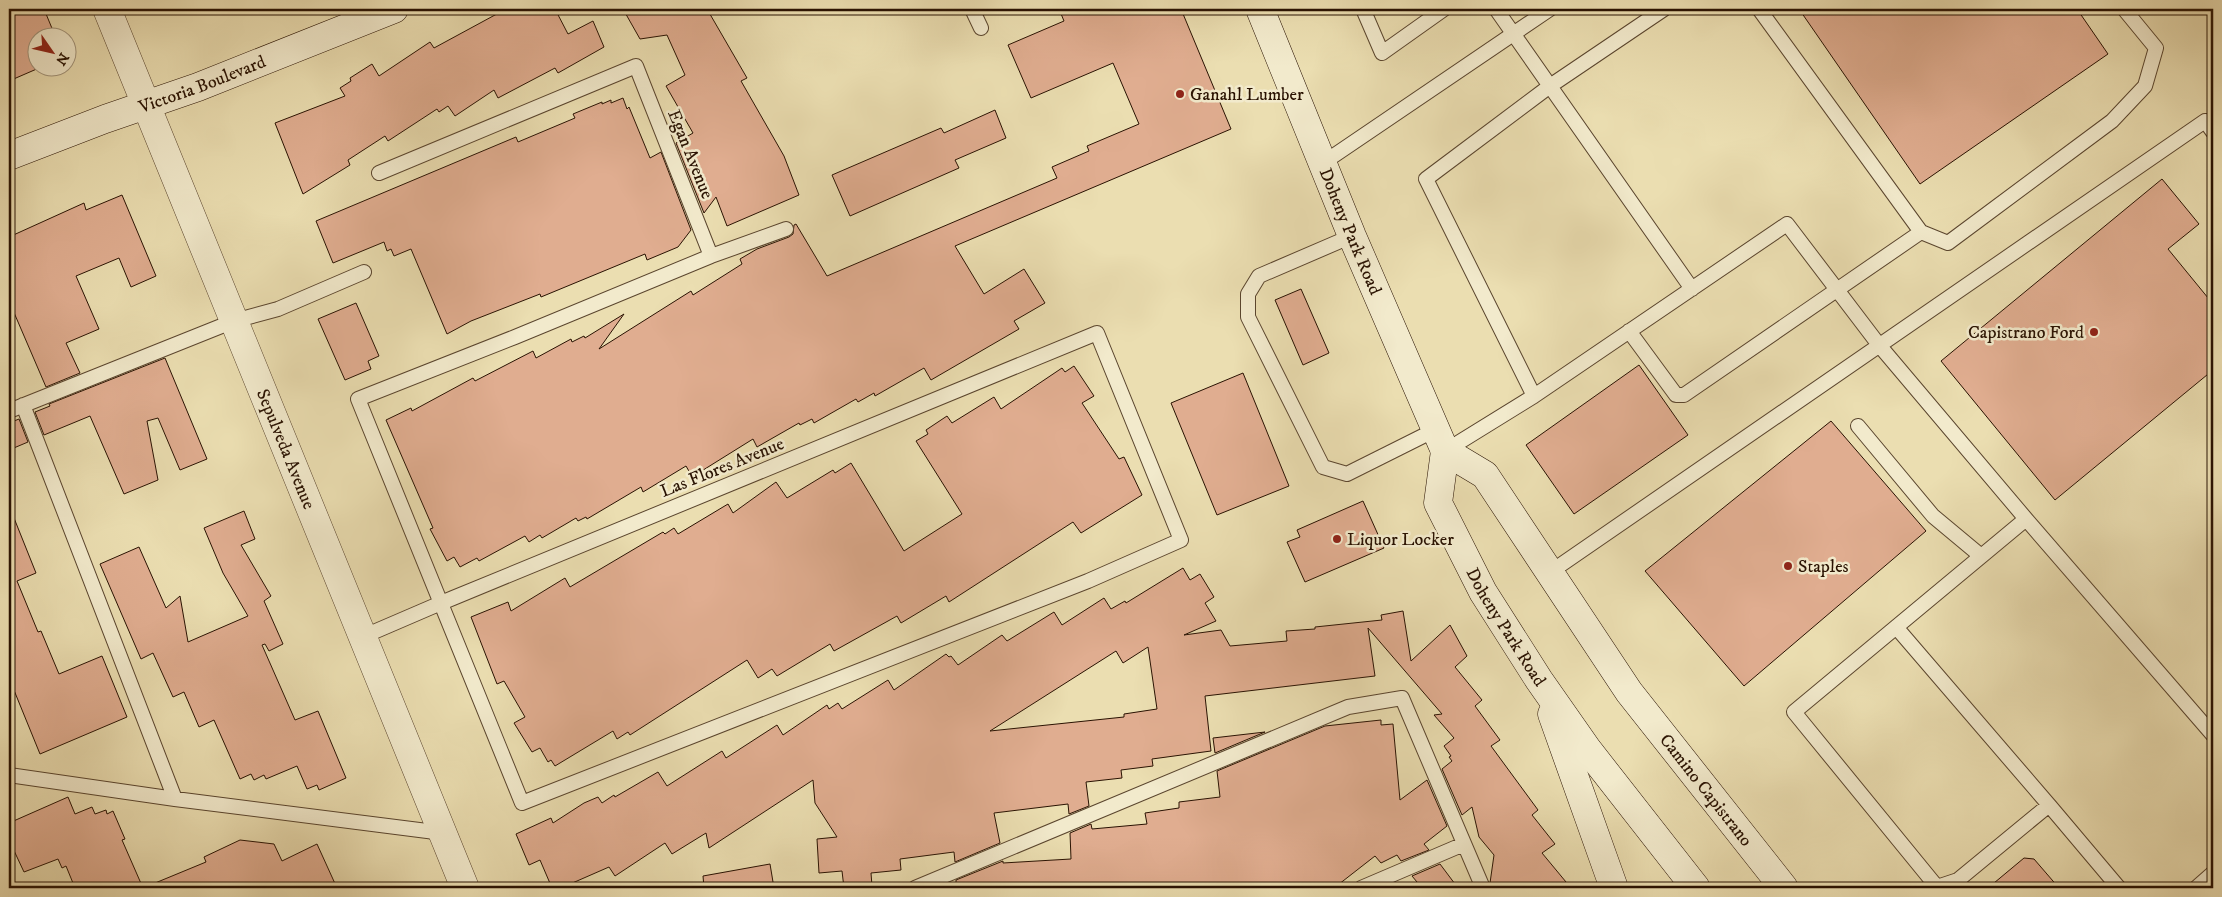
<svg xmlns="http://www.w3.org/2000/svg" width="2222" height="897" font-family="'IM FELL DW Pica',serif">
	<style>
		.building { fill: #e0ad90; stroke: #291202; fill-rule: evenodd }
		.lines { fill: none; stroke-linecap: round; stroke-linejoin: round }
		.lane-casing { stroke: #5a452e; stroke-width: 16 }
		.street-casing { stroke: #5a452e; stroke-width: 29 }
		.secondary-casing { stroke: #291202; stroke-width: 29 }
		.lane { stroke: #f2eacc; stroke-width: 14 }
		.street { stroke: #f2eacc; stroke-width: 28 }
		.secondary { stroke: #f2eacc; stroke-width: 28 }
		.poi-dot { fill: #8f2418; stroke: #f2eacc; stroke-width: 2 }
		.labels { text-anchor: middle; stroke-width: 5; stroke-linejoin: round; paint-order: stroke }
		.street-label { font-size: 18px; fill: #291202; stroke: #f2eacc }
		.poi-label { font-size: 18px; fill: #291202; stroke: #f2eacc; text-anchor: start }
	</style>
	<rect width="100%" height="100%" fill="#ebdeb1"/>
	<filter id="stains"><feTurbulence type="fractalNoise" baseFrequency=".004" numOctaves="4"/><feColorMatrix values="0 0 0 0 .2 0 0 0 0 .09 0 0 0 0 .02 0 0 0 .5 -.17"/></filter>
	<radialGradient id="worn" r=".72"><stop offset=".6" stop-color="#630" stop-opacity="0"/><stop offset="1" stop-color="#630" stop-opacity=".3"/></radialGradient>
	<!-- building -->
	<path class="building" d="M9,9H44L56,38H38V68H39L9,81Z
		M506,9H555L568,34L593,21L604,47L558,73L555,68L498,98L494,90L455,116L448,106L439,112L437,109L388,141L385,136L348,160L350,165L303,194L275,123L345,96L340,88L351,81L350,78L372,64L379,76L430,42L434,48Z
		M623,9H707L747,78L741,81L784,156L799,195L727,226L716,197L704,213L676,143L693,133L666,86L685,75L667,35L640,39Z
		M1059,9H1181L1231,129L955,246L984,294L1024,269L1045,303L1014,321L1019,329L931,380L924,368L875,396L874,393L858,402L856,399L814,423L812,419L800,425L799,423L757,447L753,439L700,472L698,468L690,473L686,466L643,492L641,487L587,519L586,517L578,521L576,518L542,538L540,535L529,542L525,536L479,561L477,558L460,567L454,557L447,561L430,529L433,528L386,420L411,408L412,411L473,378L475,381L533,351L536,358L571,339L572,342L584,336L585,338L624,314L599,349L691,291L693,295L742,264L740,259L757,249L789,237L793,234L794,225L796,224L827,276L1057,178L1052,167L1089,151L1087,146L1139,124L1113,63L1031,98L1008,45L1064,21Z
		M1799,9H2077L2108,54L1920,184Z
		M623,98L627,109L629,107L650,158L661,152L691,230L678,247L647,260L645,254L541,297L540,294L471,321L447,334L411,249L394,256L391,249L387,251L384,242L333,263L316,221L516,137L518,142L575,118L573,114L602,102V104L611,100V103Z
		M995,110L1006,138L955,160L959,168L850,216L832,175L941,128L944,133Z
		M2162,179L2199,224L2168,249L2213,304V370L2055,500L1941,361Z
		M122,195L156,276L131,287L119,258L76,276L99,329L66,343L80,373L46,387L9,301V237L84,203L86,210Z
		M1301,289L1329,353L1303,365L1275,300Z
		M356,303L379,356L368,361L371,369L345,380L318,319Z
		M165,358L207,459L180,470L158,418L147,421L158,480L124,494L90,416L44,435L35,412L50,406L49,404Z
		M1639,365L1688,435L1574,514L1526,445Z
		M1074,366L1094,396L1082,403L1119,459L1124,457L1142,495L1081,533L1073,522L949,602L946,596L901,623L897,616L834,651L830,644L777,676L772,669L758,678L747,660L630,735L628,732L617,739L613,731L555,766L551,760L548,762L540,748L532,752L514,723L525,717L504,681L497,684L471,617L508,602L511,611L565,578L570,587L663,532L665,534L674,528L678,534L728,504L733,513L776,482L787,498L833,470L835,473L851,463L904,551L962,514L916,441L928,434L926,430L947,416L952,423L994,397L1001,409L1062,368L1065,372Z
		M1243,373L1289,486L1217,515L1171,403Z
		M19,419L28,442L9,450V423Z
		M1831,421L1926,531L1744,686L1645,571Z
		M1363,501L1384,548L1305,582L1287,542L1300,537L1297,530Z
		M10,508L36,573L17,581L38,632L41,631L59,674L102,656L127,717L40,754L9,678Z
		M244,511L255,539L241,545L271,596L264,601L283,644L269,651L265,644L262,645L295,720L318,711L346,778L319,790L317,785L307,789L297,766L266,779L264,775L254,780L251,774L240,779L214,720L199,727L184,692L173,697L153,653L141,659L100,564L139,547L166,608L180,596L188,642L248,616L223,573L204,528Z
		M1183,568L1190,580L1200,574L1214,597L1205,603L1216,621L1184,635L1221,630L1230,646L1287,641L1286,631L1315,629V627L1382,620L1381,615L1403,611L1411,661L1450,625L1467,656L1455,667L1482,700L1475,706L1500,740L1491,746L1538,810L1532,815L1555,844L1542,853L1571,888H1492L1490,883L1494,855L1479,837L1472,807L1462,815L1442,769L1452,761L1449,757L1451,756L1444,746L1454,738L1434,715L1442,714L1368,628L1375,676L1205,696L1211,751L1152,759L1153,766L1121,770L1122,778L1086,782L1089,806L1069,814L1068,804L994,813L1000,843L955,862L954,852L900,859L901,870L871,873L872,886L844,888L842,871L819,873L817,839L837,837L815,803L813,780L709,848L706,833L672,854L665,843L615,876L609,867L561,888H552L540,860L529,865L516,834L551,818L553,823L584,803L598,797L602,803L614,795L615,797L658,772L667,786L722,751L726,758L777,725L783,735L827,705L829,709L838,703L842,709L888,680L894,690L946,654L949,657L951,656L958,665L1002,635L1007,641L1054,612L1062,625L1104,598L1111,609L1125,601L1126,603ZM1148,647L1157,709L1124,714V717L990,731L1116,651L1123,663Z
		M1381,720V725L1393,724L1400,800L1427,780L1447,826L1424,844L1429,850L1401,861L1397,855L1381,863L1375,856L1334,888H956V880L1003,861V863L1071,859L1070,833L1091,824L1092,829L1147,824L1145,813L1179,808V802L1220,797L1217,771L1325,726Z
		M1265,732L1215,753L1213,738Z
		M68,797L75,814L92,807L95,814L106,810L107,814L113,811L125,839L122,840L143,888H75L66,866L62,868L58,859L24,872L9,840V823Z
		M240,840L274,844L282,861L317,844L337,888H143L206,862L204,857Z
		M2024,858L2034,859L2059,888H1988Z
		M770,864L774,888H704L703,876Z
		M1440,864L1458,888H1422L1412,876Z"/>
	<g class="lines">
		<!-- lane casing -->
		<g class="lane-casing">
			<path id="lane" d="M972,9L981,28
				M1363,9L1382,53L1444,9
				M1496,9L1692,289
				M1323,163L1550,9
				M379,173L636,66L711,256
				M1921,232L1948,243L2112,121L2145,86L2156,48L2124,9
				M1352,236L1259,276L1248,294V317L1323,467L1347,474L1435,430
				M1629,331L1676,395H1684L1921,232L1759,9
				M1534,396L1426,179L1550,86L1664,9
				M23,405L175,799
				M9,411L234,321L278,309L364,272
				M1858,426L1933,516L1981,556
				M1445,451L1534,396L1787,224L1879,345L2026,519L1794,712L1937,887L1958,880L2049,805L2119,888
				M2026,519L2213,735
				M1549,573L2205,121L2213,132
				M1896,627L2049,805
				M362,637L441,603L453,598L1097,333L1181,540L1088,581L522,803L358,399L515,337L711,256L786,229
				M9,775L175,799L443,833
				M915,888L1348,707L1402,698L1483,888
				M1361,888L1464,844
				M2196,888L2213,873"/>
		</g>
		<!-- street casing -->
		<g class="street-casing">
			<g id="street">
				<path id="s1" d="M107,9L465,888"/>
			</g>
		</g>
		<!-- secondary casing -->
		<g class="secondary-casing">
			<g id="secondary">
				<path id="s2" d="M1260,9L1352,236L1445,451L1485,475L1629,692L1784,888"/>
				<path id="s3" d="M9,156L105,119L198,87L394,9"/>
				<path id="s4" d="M1445,451L1438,503L1483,592L1539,680L1588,750L1696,888"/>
				<path d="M1552,714L1614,888"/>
			</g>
		</g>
		<!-- lane -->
		<use href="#lane" class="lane"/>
		<!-- street -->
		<use href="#street" class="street"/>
		<!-- secondary -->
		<use href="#secondary" class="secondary"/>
	</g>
	<!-- markers -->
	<g class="poi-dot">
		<circle cx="1180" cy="94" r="5"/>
		<circle cx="2094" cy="332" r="5"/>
		<circle cx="1337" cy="539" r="5"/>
		<circle cx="1788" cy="566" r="5"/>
	</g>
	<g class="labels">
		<!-- street labels -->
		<g class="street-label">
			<text dy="6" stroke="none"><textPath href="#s3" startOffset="206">Victoria Boulevard</textPath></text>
			<text transform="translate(691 154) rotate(68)" y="6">Egan Avenue</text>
			<text dy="6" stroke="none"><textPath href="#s2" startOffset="240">Doheny Park Road</textPath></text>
			<text dy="6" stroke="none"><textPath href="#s1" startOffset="475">Sepulveda Avenue</textPath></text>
			<text transform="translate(722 467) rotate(-22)" y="6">Las Flores Avenue</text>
			<text dy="6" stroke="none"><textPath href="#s4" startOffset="194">Doheny Park Road</textPath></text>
			<text dy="6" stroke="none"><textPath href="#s2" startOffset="911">Camino Capistrano</textPath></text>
		</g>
		<!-- poi labels -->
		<g class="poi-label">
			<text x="1190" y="100">Ganahl Lumber</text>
			<text x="2084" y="338" text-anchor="end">Capistrano Ford</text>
			<text x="1347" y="545">Liquor Locker</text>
			<text x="1798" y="572">Staples</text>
		</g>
	</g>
	<!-- margin -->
	<rect width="2222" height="897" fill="none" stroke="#ebdeb1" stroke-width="30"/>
	<rect x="10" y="10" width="2202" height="877" fill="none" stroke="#291202" stroke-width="2.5"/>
	<rect x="15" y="15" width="2192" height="867" fill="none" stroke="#291202"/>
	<!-- north arrow -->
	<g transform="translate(52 52) rotate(124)"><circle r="24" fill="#f2eacc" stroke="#a2947b"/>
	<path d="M0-4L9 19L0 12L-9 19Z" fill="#8f2418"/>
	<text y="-8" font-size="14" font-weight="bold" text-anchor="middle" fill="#291202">N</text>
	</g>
	<rect width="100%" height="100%" filter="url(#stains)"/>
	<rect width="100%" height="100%" fill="url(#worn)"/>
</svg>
